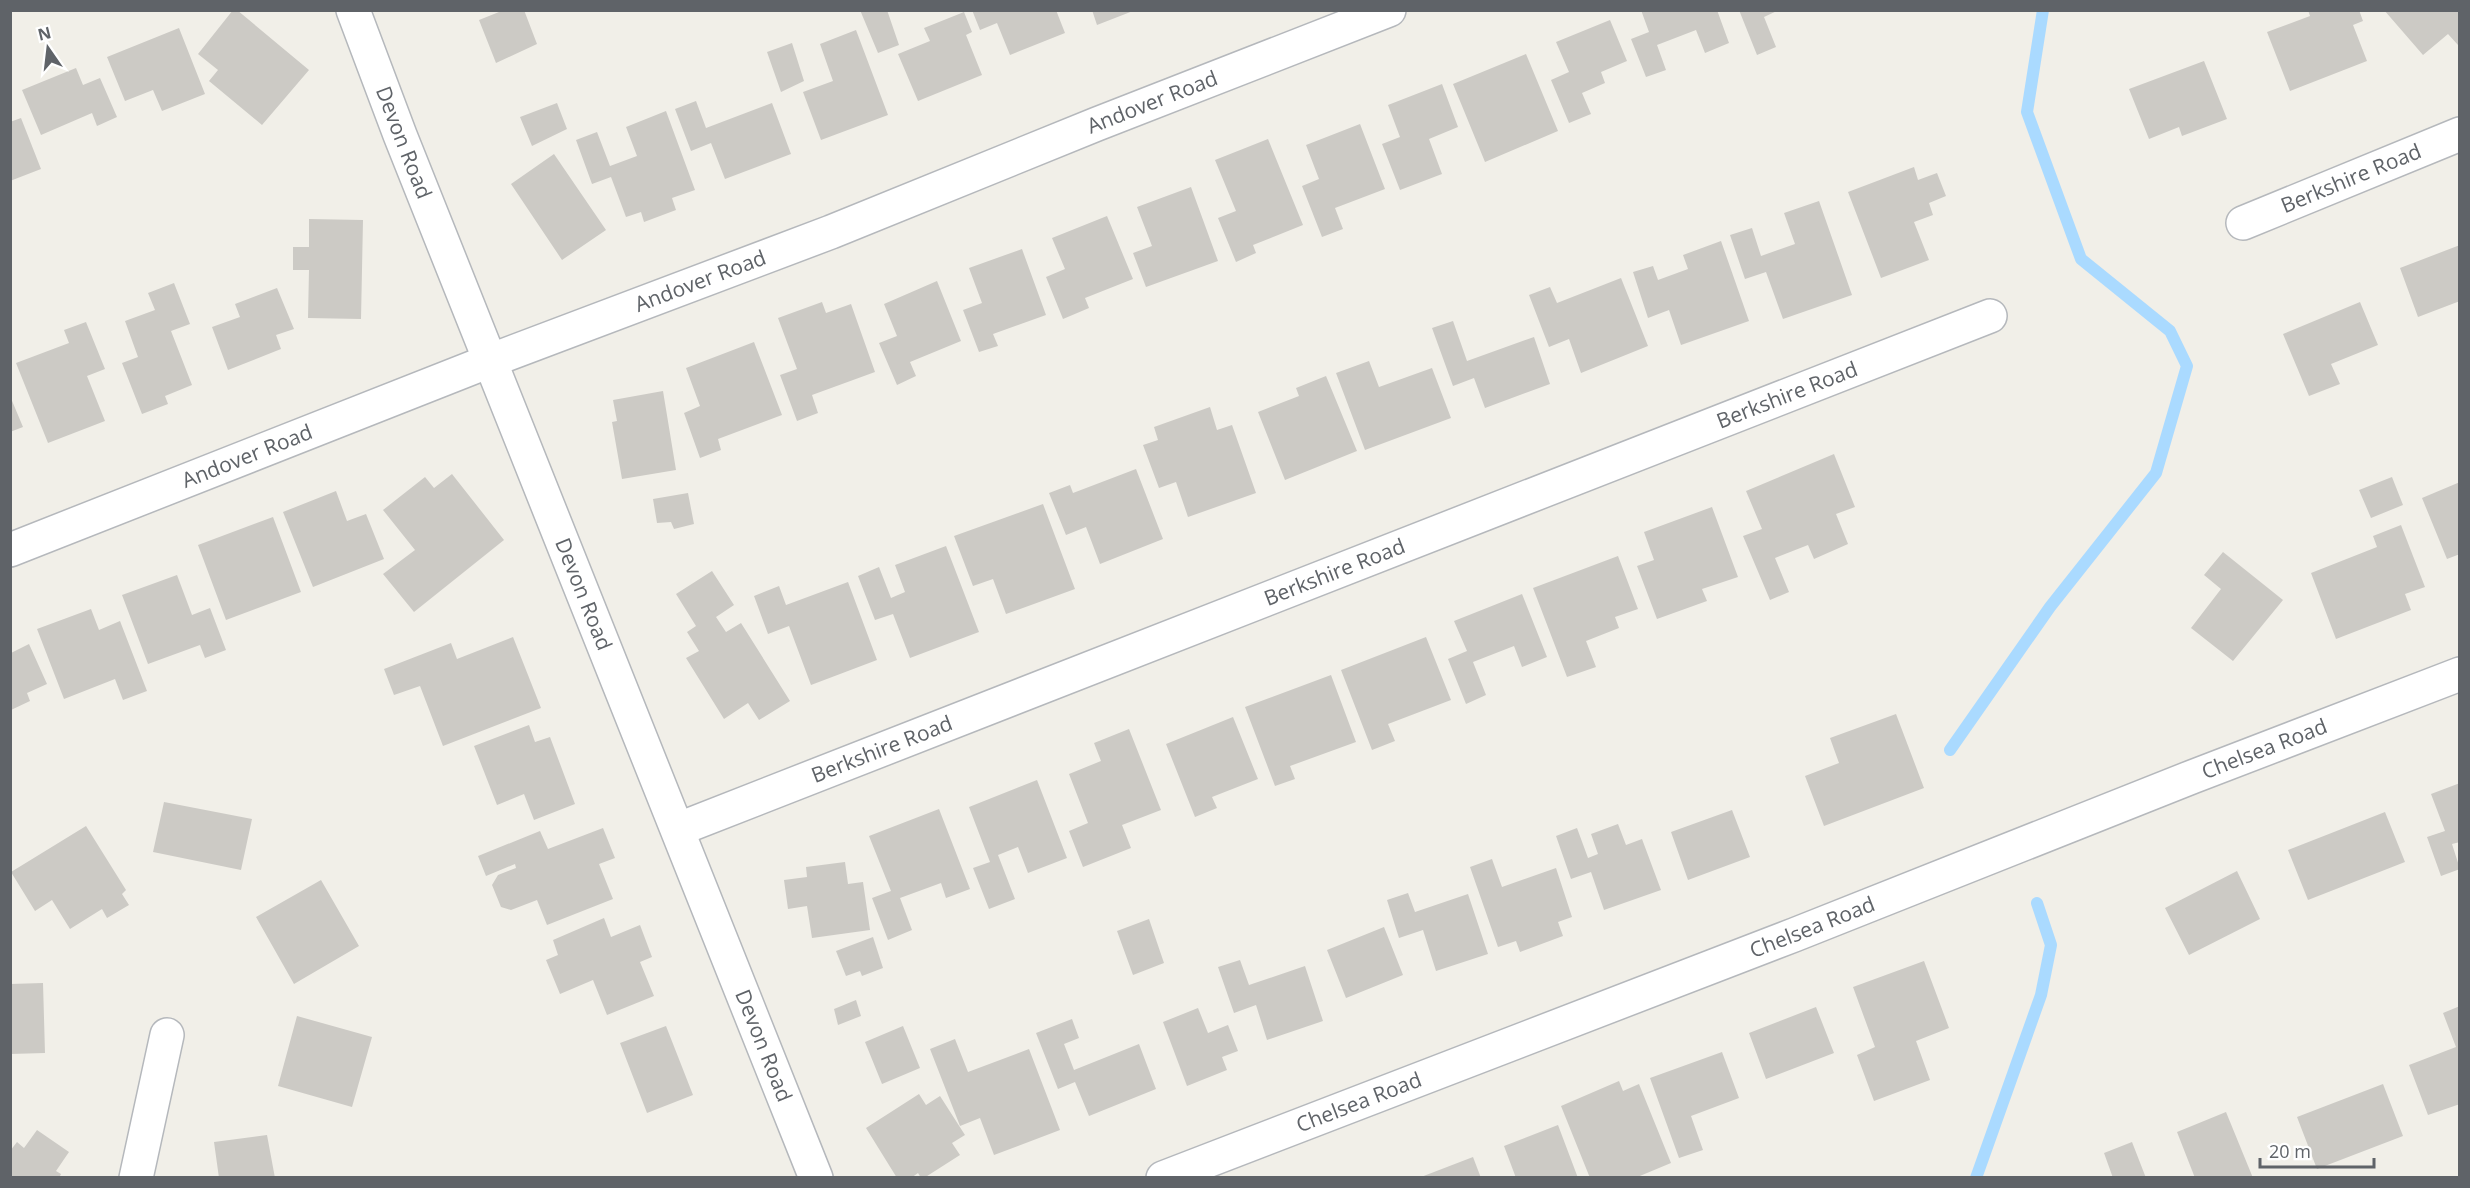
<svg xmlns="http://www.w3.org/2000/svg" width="2470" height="1188" font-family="'Open Sans',sans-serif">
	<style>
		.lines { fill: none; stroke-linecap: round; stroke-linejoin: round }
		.stream { stroke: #aadaff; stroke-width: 12 }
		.building { fill: #cccac5 }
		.minor-casing { stroke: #b5b8bc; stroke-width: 36 }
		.minor { stroke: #fff; stroke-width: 33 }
		.labels { text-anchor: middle; stroke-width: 5; stroke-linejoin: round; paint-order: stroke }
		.street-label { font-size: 21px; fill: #5f6368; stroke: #fff }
	</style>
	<rect width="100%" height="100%" fill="#f1efe8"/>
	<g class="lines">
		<!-- stream -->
		<path class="stream" d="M1950,750L2050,607L2156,473L2187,366L2170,331L2081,259L2027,112L2043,10
			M1976,1178L2041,995L2051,945L2037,903"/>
	</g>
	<!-- building -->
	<path class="building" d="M233,10H237L309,70L262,125L209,81L218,70L198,54Z
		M504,10H524L537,44L496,63L479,20Z
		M860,10H887L899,45L878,53Z
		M972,10H1056L1065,33L1010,55L997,23L980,30Z
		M1092,10H1133V11L1097,25Z
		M1641,10H1717L1729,43L1705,53L1696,30L1657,45L1666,70L1646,77L1631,39L1649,32Z
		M1739,10H1779L1764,17L1776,47L1757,55Z
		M2308,10H2359L2363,21L2353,25L2367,61L2290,91L2267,32L2310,16Z
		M2384,10H2460V44L2458,45L2448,34L2423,55Z
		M964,12L972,32L966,35L982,75L918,101L898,54L930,41L924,28Z
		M1610,20L1627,61L1601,72L1605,83L1582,93L1591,114L1569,123L1551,80L1569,72L1556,42Z
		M179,28L205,94L162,111L153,90L125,101L107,57Z
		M856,30L888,115L821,140L803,92L833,81L820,44Z
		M792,43L804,81L781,92L767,52Z
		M1526,54L1558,131L1485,162L1453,84Z
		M2204,61L2227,119L2182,136L2179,127L2149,139L2129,89Z
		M76,68L83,85L100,78L117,117L97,126L92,113L41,135L22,90Z
		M1442,84L1458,127L1429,139L1442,174L1400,190L1382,144L1400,137L1388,105Z
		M696,101L706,128L772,103L791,154L725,179L711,143L691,151L675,109Z
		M557,103L567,129L532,146L520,117Z
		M666,111L695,190L672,198L676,210L644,222L641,212L626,217L611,177L592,184L576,140L597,132L610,166L637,156L626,127Z
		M21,118L41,169L10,181V122Z
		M1360,124L1385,189L1335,208L1343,229L1322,237L1302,186L1319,179L1306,145Z
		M1268,139L1303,225L1253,245L1256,253L1236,262L1218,218L1236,211L1215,160Z
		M554,154L606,230L562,260L511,184Z
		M1914,167L1918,180L1937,173L1946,196L1929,203L1933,215L1914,222L1929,260L1881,278L1848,192Z
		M1191,187L1218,261L1146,287L1133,253L1152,246L1137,207Z
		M1819,201L1852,295L1783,319L1766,272L1745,279L1730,235L1752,228L1761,256L1795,244L1784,213Z
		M1107,216L1133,279L1085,298L1089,308L1063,319L1046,277L1065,269L1052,238Z
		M309,219L363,220L361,319L308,318L309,270H293V247H309Z
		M1721,241L1749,321L1681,345L1669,310L1648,318L1633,272L1653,266L1658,280L1688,269L1683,255Z
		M2460,245V301L2418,317L2400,268Z
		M1022,249L1046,315L993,334L998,346L979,352L963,310L982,303L969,268Z
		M1621,278L1648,346L1581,373L1569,339L1549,347L1529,295L1550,287L1557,303Z
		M937,281L961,341L910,362L916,376L897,385L879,343L897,336L884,304Z
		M174,283L190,324L171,331L192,385L165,396L168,404L142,414L122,363L138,357L125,321L155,310L148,293Z
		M277,288L294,329L276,335L281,349L228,370L212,327L240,317L235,304Z
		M822,302L826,313L851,304L875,372L812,395L818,413L797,421L780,375L797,369L778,318Z
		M2360,302L2378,345L2331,364L2340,384L2309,396L2283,334Z
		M1453,321L1467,361L1534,337L1550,384L1485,408L1474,378L1453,386L1432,328Z
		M86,322L105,369L87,376L105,421L48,443L16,363L69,343L64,330Z
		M754,342L782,415L718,439L721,450L700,458L684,413L700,406L686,368Z
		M1369,361L1379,387L1432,368L1451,418L1365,450L1336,373Z
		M1326,376L1357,451L1285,480L1258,412L1299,396L1296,388Z
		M663,391L676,470L622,479L612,422L617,421L613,400Z
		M10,396L23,427L10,432Z
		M1210,407L1217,430L1232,425L1256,493L1188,517L1176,482L1159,488L1143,445L1158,440L1154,427Z
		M1834,454L1855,507L1836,514L1848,544L1814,559L1808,545L1775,558L1789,592L1770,600L1743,536L1762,529L1746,491Z
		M1136,469L1163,539L1100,564L1086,527L1066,535L1049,493L1070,485L1073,493Z
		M452,474L504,540L414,612L383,574L415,550L383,510L425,477L434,488Z
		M2392,477L2403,505L2371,518L2359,490Z
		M2460,482V554L2447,559L2422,498Z
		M336,491L347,521L366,514L384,559L313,587L283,512Z
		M688,493L694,524L674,529L671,522L657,523L653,499Z
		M1043,504L1075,589L1006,614L993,579L973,586L954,536Z
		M1712,507L1738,577L1702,589L1707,601L1657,619L1637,566L1654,560L1644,532Z
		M273,517L301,592L226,620L198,545Z
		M2401,525L2425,587L2405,594L2411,610L2336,639L2311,573L2377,547L2373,536Z
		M946,546L979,632L910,658L893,614L875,620L858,576L879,567L891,598L905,592L895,565Z
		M2223,552L2283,600L2233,661L2191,628L2221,589L2204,575Z
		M1618,556L1638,609L1615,617L1619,628L1586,641L1596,667L1567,677L1533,588Z
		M712,571L734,605L716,617L726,632L741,623L790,701L759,720L748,703L724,719L686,658L699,651L687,632L696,626L676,594Z
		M177,575L192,615L210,608L226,650L205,658L200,645L148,664L122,595Z
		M848,582L877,660L811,685L789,626L768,634L754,596L779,586L786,605Z
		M1522,594L1547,657L1522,667L1514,646L1473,662L1486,695L1466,704L1448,659L1467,651L1454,621Z
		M91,609L99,630L120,621L147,691L123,700L115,679L64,699L37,629Z
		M513,637L541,708L443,746L420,686L394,695L384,669L451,643L457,659Z
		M1426,637L1451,700L1388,724L1395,741L1372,750L1341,670Z
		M29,644L47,684L27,693L30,701L11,710V653Z
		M1331,675L1356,742L1290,766L1295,779L1275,786L1245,707Z
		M1896,714L1924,788L1824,826L1805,776L1839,763L1830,738Z
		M1233,717L1258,779L1212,797L1217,808L1195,817L1166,744Z
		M529,725L535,742L550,737L575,804L534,820L524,794L497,805L474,746Z
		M1129,729L1161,810L1122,825L1131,848L1083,867L1069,831L1088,823L1069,774L1101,761L1094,743Z
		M1037,780L1067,858L1028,873L1018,847L998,855L1015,899L989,909L973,868L990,862L969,807Z
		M2460,783V842L2452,844L2460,869L2441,876L2427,837L2445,831L2431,794Z
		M164,802L252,819L241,870L153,852Z
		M939,809L970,889L946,898L941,883L900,898L912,930L888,940L872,898L891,891L869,836Z
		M1732,810L1750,857L1688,880L1671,832Z
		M2385,812L2405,862L2308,900L2288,850Z
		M1618,824L1626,845L1642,839L1661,890L1604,910L1591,872L1571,879L1556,836L1577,828L1588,858L1598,854L1591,834Z
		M86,826L126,890L122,894L129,905L107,918L102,909L70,929L52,900L35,911L11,872Z
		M603,828L615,858L599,864L613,899L547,925L537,900L511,910L501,907L492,885L498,875L516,868L515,864L486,876L478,856L540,831L548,849Z
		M1492,859L1502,887L1556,868L1572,917L1558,922L1563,936L1520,952L1516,941L1498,947L1470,867Z
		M845,862L848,884L863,882L870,930L812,938L807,906L788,909L784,880L807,877L806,867Z
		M2237,871L2260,919L2189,955L2165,908Z
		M321,880L359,946L294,984L256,917Z
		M1408,893L1415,912L1468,894L1488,954L1436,971L1423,930L1399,938L1387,900Z
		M604,918L611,937L640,925L652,957L640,962L654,996L607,1015L593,980L560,994L546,960L558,955L553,940Z
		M1149,919L1164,963L1133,975L1117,931Z
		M1384,927L1403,975L1346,998L1327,950Z
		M873,937L883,968L862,976L860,971L846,976L836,951Z
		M1240,960L1249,985L1305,966L1323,1021L1267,1040L1256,1005L1234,1013L1218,967Z
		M1924,961L1949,1028L1916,1041L1930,1080L1874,1101L1857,1055L1875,1047L1853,987Z
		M43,983L45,1053L10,1054V984Z
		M856,1000L861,1016L838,1025L834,1009Z
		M2460,1006V1104L2428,1115L2409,1065L2456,1047L2443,1013Z
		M1816,1007L1834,1053L1766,1079L1749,1033Z
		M1198,1008L1208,1033L1228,1025L1238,1051L1222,1057L1227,1070L1187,1086L1163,1022Z
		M297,1016L372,1037L352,1107L278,1086Z
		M1072,1019L1079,1038L1064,1044L1074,1070L1139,1044L1156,1089L1089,1116L1075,1082L1058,1089L1036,1033Z
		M666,1026L693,1095L647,1113L620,1043Z
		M903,1026L920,1068L882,1084L865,1042Z
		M955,1039L968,1072L1029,1049L1060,1130L994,1155L980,1118L960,1126L930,1049Z
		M1722,1052L1739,1098L1691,1116L1703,1150L1679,1158L1650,1078Z
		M1619,1081L1623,1091L1639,1084L1671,1163L1635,1178H1590L1561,1106Z
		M2383,1084L2403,1136L2317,1169L2297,1117Z
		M919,1094L926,1105L940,1096L965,1135L952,1143L960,1155L924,1178H921L918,1173L911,1178H897L866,1128Z
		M2226,1112L2253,1178H2195L2177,1132Z
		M1558,1125L1578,1178H1516L1504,1146Z
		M37,1130L69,1152L56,1171L61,1174L59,1178H10V1151L17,1142L24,1148Z
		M267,1135L275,1178H219L214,1142Z
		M2132,1142L2146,1178H2113L2104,1153Z
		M1473,1157L1481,1178H1421V1177Z"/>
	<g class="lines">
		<!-- minor casing -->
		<g class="minor-casing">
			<g id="minor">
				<path id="s1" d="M353,10L400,135L816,1178"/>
				<path id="s2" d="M2243,223L2460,134"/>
				<path id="s3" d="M10,550L492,360L831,232L1097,124L1389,10"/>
				<path id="s4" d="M679,829L1990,316"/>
				<path d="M136,1178L167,1035"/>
				<path id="s5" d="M1163,1178L1794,935L2192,777L2460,674"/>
			</g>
		</g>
		<!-- minor -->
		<use href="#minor" class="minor"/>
	</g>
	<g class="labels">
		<!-- street labels -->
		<g class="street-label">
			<text dy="7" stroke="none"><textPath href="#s3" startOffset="1227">Andover Road</textPath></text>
			<text dy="7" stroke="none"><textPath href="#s1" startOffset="142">Devon Road</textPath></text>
			<text dy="7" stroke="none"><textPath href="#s2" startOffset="117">Berkshire Road</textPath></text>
			<text dy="7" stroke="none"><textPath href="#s3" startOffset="741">Andover Road</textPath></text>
			<text dy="7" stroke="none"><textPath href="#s4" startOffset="1190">Berkshire Road</textPath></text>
			<text dy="7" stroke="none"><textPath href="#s3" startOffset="255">Andover Road</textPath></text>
			<text dy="7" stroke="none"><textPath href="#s4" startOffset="704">Berkshire Road</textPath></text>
			<text dy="7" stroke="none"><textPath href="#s1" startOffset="628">Devon Road</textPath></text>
			<text dy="7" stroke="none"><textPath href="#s4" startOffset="218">Berkshire Road</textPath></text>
			<text dy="7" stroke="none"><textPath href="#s5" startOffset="1182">Chelsea Road</textPath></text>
			<text dy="7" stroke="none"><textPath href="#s5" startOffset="696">Chelsea Road</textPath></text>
			<text dy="7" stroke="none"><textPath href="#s1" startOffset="1114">Devon Road</textPath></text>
			<text dy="7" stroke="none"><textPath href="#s5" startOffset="210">Chelsea Road</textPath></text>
		</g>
	</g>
	<!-- border -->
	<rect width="2470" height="1188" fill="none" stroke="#5f6368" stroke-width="24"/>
	<!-- north arrow -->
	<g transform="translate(48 48) rotate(346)" stroke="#ffffff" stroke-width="4.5" paint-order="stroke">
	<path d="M0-4.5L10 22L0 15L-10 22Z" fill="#5f6368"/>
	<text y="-9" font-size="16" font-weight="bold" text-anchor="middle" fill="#5f6368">N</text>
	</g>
	<!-- scale -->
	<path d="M2260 1158v9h114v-9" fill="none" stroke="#5f6368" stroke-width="3"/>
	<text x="2269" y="1158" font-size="18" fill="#5f6368" stroke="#ffffff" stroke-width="4.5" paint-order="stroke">20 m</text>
</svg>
